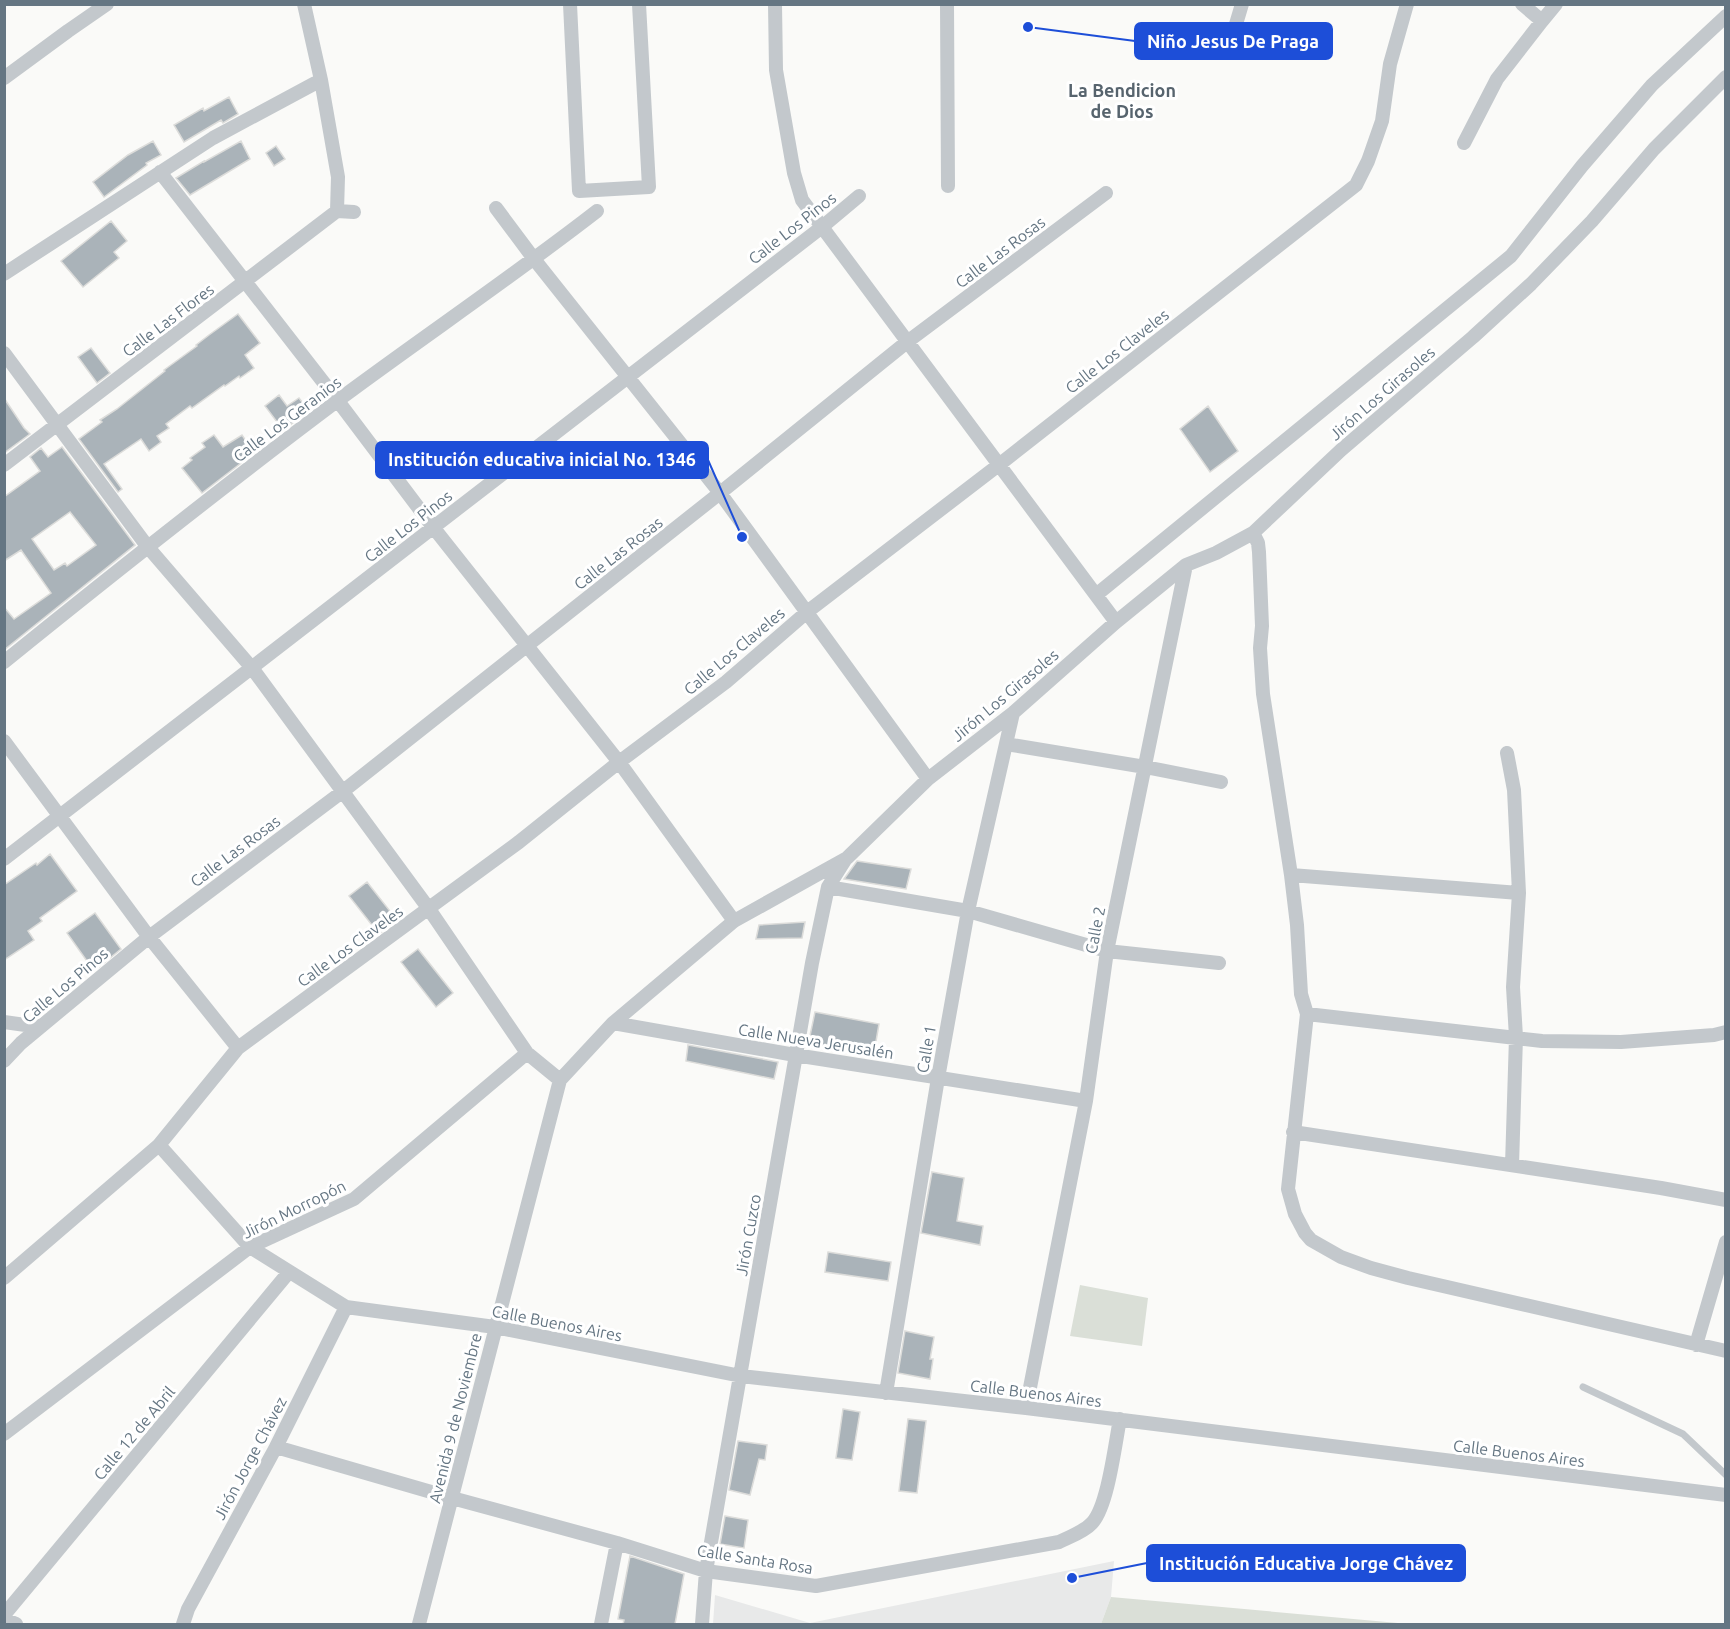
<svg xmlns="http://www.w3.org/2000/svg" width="1730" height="1629" font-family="Ubuntu,sans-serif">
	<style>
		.built { fill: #e8e9e9 }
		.pitch { fill: #dadfd7 }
		.building { fill: #aab3b9; stroke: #dcdcda; stroke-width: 1.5; fill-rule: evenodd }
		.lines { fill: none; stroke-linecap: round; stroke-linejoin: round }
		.service { stroke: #c3c8cc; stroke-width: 7 }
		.minor { stroke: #c3c8cc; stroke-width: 14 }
		.labels { text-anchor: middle; stroke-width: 6; stroke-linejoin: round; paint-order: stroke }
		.street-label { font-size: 16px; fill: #657683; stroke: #fff }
		.neighbourhood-label { font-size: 18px; font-weight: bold; fill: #57646e; stroke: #fff }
		.leader { fill: none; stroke: #1d4ed8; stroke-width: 2 }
		.callout-dot { fill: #1d4ed8; stroke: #fff; stroke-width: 2 }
		.callout { fill: #1d4ed8; stroke: #1d4ed8; stroke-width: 2 }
		.callout-label { font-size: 18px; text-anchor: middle; font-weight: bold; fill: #fff }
	</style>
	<rect width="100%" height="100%" fill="#fafaf8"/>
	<!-- built -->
	<path class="built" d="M1114,1561L1111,1597L1101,1624H713L715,1595L810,1623Z"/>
	<!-- pitch -->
	<path class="pitch" d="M1080,1285L1148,1298L1142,1346L1070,1336Z
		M1111,1597L1409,1624H1101Z"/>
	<!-- building -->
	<path class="building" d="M229,97L238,114L223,123L221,120L184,142L174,125L203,108L204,111Z
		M153,141L161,155L146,163L147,165L104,197L93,182L128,155Z
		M241,141L250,159L190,195L176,178L204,161V162Z
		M276,146L285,159L274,166L266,153Z
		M111,221L127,241L114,252L119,258L83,287L61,261Z
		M238,314L260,343L245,355L254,368L240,378L239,376L225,386L224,385L192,408L190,406L166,424L169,428L157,436L161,442L149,451L141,439L104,464L122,489L118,492L79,439L102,422L100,420L117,409L165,371L164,370L197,346L196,345L209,335Z
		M91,348L110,373L97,383L78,357Z
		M279,395L287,406L299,398L309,411L283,430L265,406Z
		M4,398L24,428L30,434L4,453Z
		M1208,406L1238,451L1210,472L1180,429Z
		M214,435L223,447L242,435L246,441L250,439L254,445L258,442L262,447L202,493L182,468L192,460L190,458L205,447L202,443Z
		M62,447L135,545L4,650V607L14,619L51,593L21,550L4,561V497L40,471L30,457L41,448L48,457ZM70,512L96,545L67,566L65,563L54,570L32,539Z
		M50,854L77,891L40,918L42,921L28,931L34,940L4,960V885L36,863L37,865Z
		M857,861L911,869L906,889L844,879Z
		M367,882L397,920L379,934L349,896Z
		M95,913L121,949L94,971L67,933Z
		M805,922L802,938L756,939L759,925Z
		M418,949L453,993L436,1007L401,962Z
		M815,1012L879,1024L874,1053L808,1045Z
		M688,1045L778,1062L774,1079L686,1061Z
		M932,1172L964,1178L957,1221L983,1226L980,1245L921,1233Z
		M828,1252L891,1262L888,1281L825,1272Z
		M905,1331L934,1337L930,1359H933L930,1379L898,1373Z
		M843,1409L860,1412L852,1460L836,1458Z
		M908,1419L926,1421L917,1493L899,1491Z
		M738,1441L767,1445L765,1460L759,1459L750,1495L729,1490Z
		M725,1516L748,1520L744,1548L720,1544Z
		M630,1556L684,1574L675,1624H623L624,1620L618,1619Z"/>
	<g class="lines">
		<!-- service -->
		<path class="service" d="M1583,1387L1683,1434L1726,1475"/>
		<!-- minor -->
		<path class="minor" d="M304,4L321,80L338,177L337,211
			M570,4L579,191L649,187L639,4
			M775,4L776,70L794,173L802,200L1116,622
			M947,4L948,186
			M1522,4L1542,21L1556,4
			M1228,51L1242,4
			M4,78L68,31L107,4
			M1464,143L1497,79L1542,21
			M160,172L338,401L433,527L619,762L734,921
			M496,208L534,259L720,493L928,779
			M4,274L213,138L321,80
			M4,353L147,546L252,668L429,909L527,1053
			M4,465L337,211L354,212
			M1253,533L1258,543L1259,552L1262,626L1260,648L1263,694L1291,875L1297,925L1301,994L1307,1014L1288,1189L1295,1214L1305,1233L1311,1240L1341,1257L1371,1268L1408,1278L1726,1351
			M1096,595L1511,256L1582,166L1652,85L1726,16
			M4,662C114,573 224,486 337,401C423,337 512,277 597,211
			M4,741L149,937L238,1048
			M1006,744L1145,767L1221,782
			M1507,753L1514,790L1519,893L1513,987L1516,1037L1512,1165
			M4,859L822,227L859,196
			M1291,875L1519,893
			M828,887L968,911L1107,951L1219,963
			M1307,1014L1542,1041L1621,1042L1714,1035L1726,1032
			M4,1022L40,1027
			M613,1023L795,1055L1086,1101
			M4,1061L21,1043L149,937L342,792L720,493L907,342L1106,193
			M1293,1132L1661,1188L1726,1200
			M159,1145L250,1247L346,1307L495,1327L741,1376L1026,1408L1726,1495
			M4,1278L159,1145L238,1048L519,842L619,762L726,682L807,612L1000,464L1356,185L1368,161L1382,121L1390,64L1407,4
			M1696,1345L1726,1242
			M886,1393L938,1078L968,911L1013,713
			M1026,1408L1086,1101L1107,951L1186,565
			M4,1434L250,1247L354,1199L527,1053L560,1080
			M276,1447L452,1498L617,1543L706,1571L816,1586L1059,1542C1069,1537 1084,1532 1092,1523C1108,1506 1115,1444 1120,1419
			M4,1615L289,1272
			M4,1619L16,1624
			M183,1624L188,1609L276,1447L346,1307
			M419,1624L560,1080L613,1023L734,921L847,858L928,779L1013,713L1116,622L1186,565L1216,553L1253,533L1341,450L1473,337L1531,284L1592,221L1654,149L1726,77
			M601,1624L617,1543
			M702,1624L706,1571L812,963L828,887L845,860"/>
	</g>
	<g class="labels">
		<!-- street labels -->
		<g class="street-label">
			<text transform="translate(792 228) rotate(-38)" y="6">Calle Los Pinos</text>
			<text transform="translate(1000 252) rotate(-37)" y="6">Calle Las Rosas</text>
			<text transform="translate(168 320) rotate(-37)" y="6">Calle Las Flores</text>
			<text transform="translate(1117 351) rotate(-38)" y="6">Calle Los Claveles</text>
			<text transform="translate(1382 393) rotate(-41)" y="6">Jirón Los Girasoles</text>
			<text transform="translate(287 419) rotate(-37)" y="6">Calle Los Geranios</text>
			<text transform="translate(408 526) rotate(-38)" y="6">Calle Los Pinos</text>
			<text transform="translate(618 553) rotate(-38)" y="6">Calle Las Rosas</text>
			<text transform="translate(734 651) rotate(-40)" y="6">Calle Los Claveles</text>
			<text transform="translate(1005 695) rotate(-40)" y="6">Jirón Los Girasoles</text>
			<text transform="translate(235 851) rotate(-37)" y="6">Calle Las Rosas</text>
			<text transform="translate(1095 930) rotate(-79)" y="6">Calle 2</text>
			<text transform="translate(350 946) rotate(-36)" y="6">Calle Los Claveles</text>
			<text transform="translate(65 985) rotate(-40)" y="6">Calle Los Pinos</text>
			<text transform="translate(816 1041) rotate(9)" y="6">Calle Nueva Jerusalén</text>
			<text transform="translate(926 1049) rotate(-80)" y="6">Calle 1</text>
			<text transform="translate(294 1209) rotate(-26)" y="6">Jirón Morropón</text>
			<text transform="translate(748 1235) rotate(-80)" y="6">Jirón Cuzco</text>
			<text transform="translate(557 1323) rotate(11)" y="6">Calle Buenos Aires</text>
			<text transform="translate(1036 1393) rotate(7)" y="6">Calle Buenos Aires</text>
			<text transform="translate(455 1418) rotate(-76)" y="6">Avenida 9 de Noviembre</text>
			<text transform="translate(134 1433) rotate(-50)" y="6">Calle 12 de Abril</text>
			<text transform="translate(1519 1453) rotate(7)" y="6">Calle Buenos Aires</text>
			<text transform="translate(250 1458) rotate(-62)" y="6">Jirón Jorge Chávez</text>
			<text transform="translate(755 1559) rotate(9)" y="6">Calle Santa Rosa</text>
		</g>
		<!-- neighbourhood labels -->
		<g class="neighbourhood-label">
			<text x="1122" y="97">La Bendicion<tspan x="1122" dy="21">de Dios</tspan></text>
		</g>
	</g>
	<!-- callouts -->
	<path class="leader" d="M1028 27L1135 41M742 537L708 460M1072 1578L1147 1563"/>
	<g class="callout-dot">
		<circle cx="1028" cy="27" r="6"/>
		<circle cx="742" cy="537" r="6"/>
		<circle cx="1072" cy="1578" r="6"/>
	</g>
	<g class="callout">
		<rect x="1135" y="23" width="197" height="36" rx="6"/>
		<rect x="376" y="442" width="332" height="36" rx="6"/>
		<rect x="1147" y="1545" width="318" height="36" rx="6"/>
	</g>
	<g class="callout-label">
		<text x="1233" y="48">Niño Jesus De Praga</text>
		<text x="542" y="466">Institución educativa inicial No. 1346</text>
		<text x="1306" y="1570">Institución Educativa Jorge Chávez</text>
	</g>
	<!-- border -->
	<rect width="1730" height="1629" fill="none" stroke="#657683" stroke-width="12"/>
</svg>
